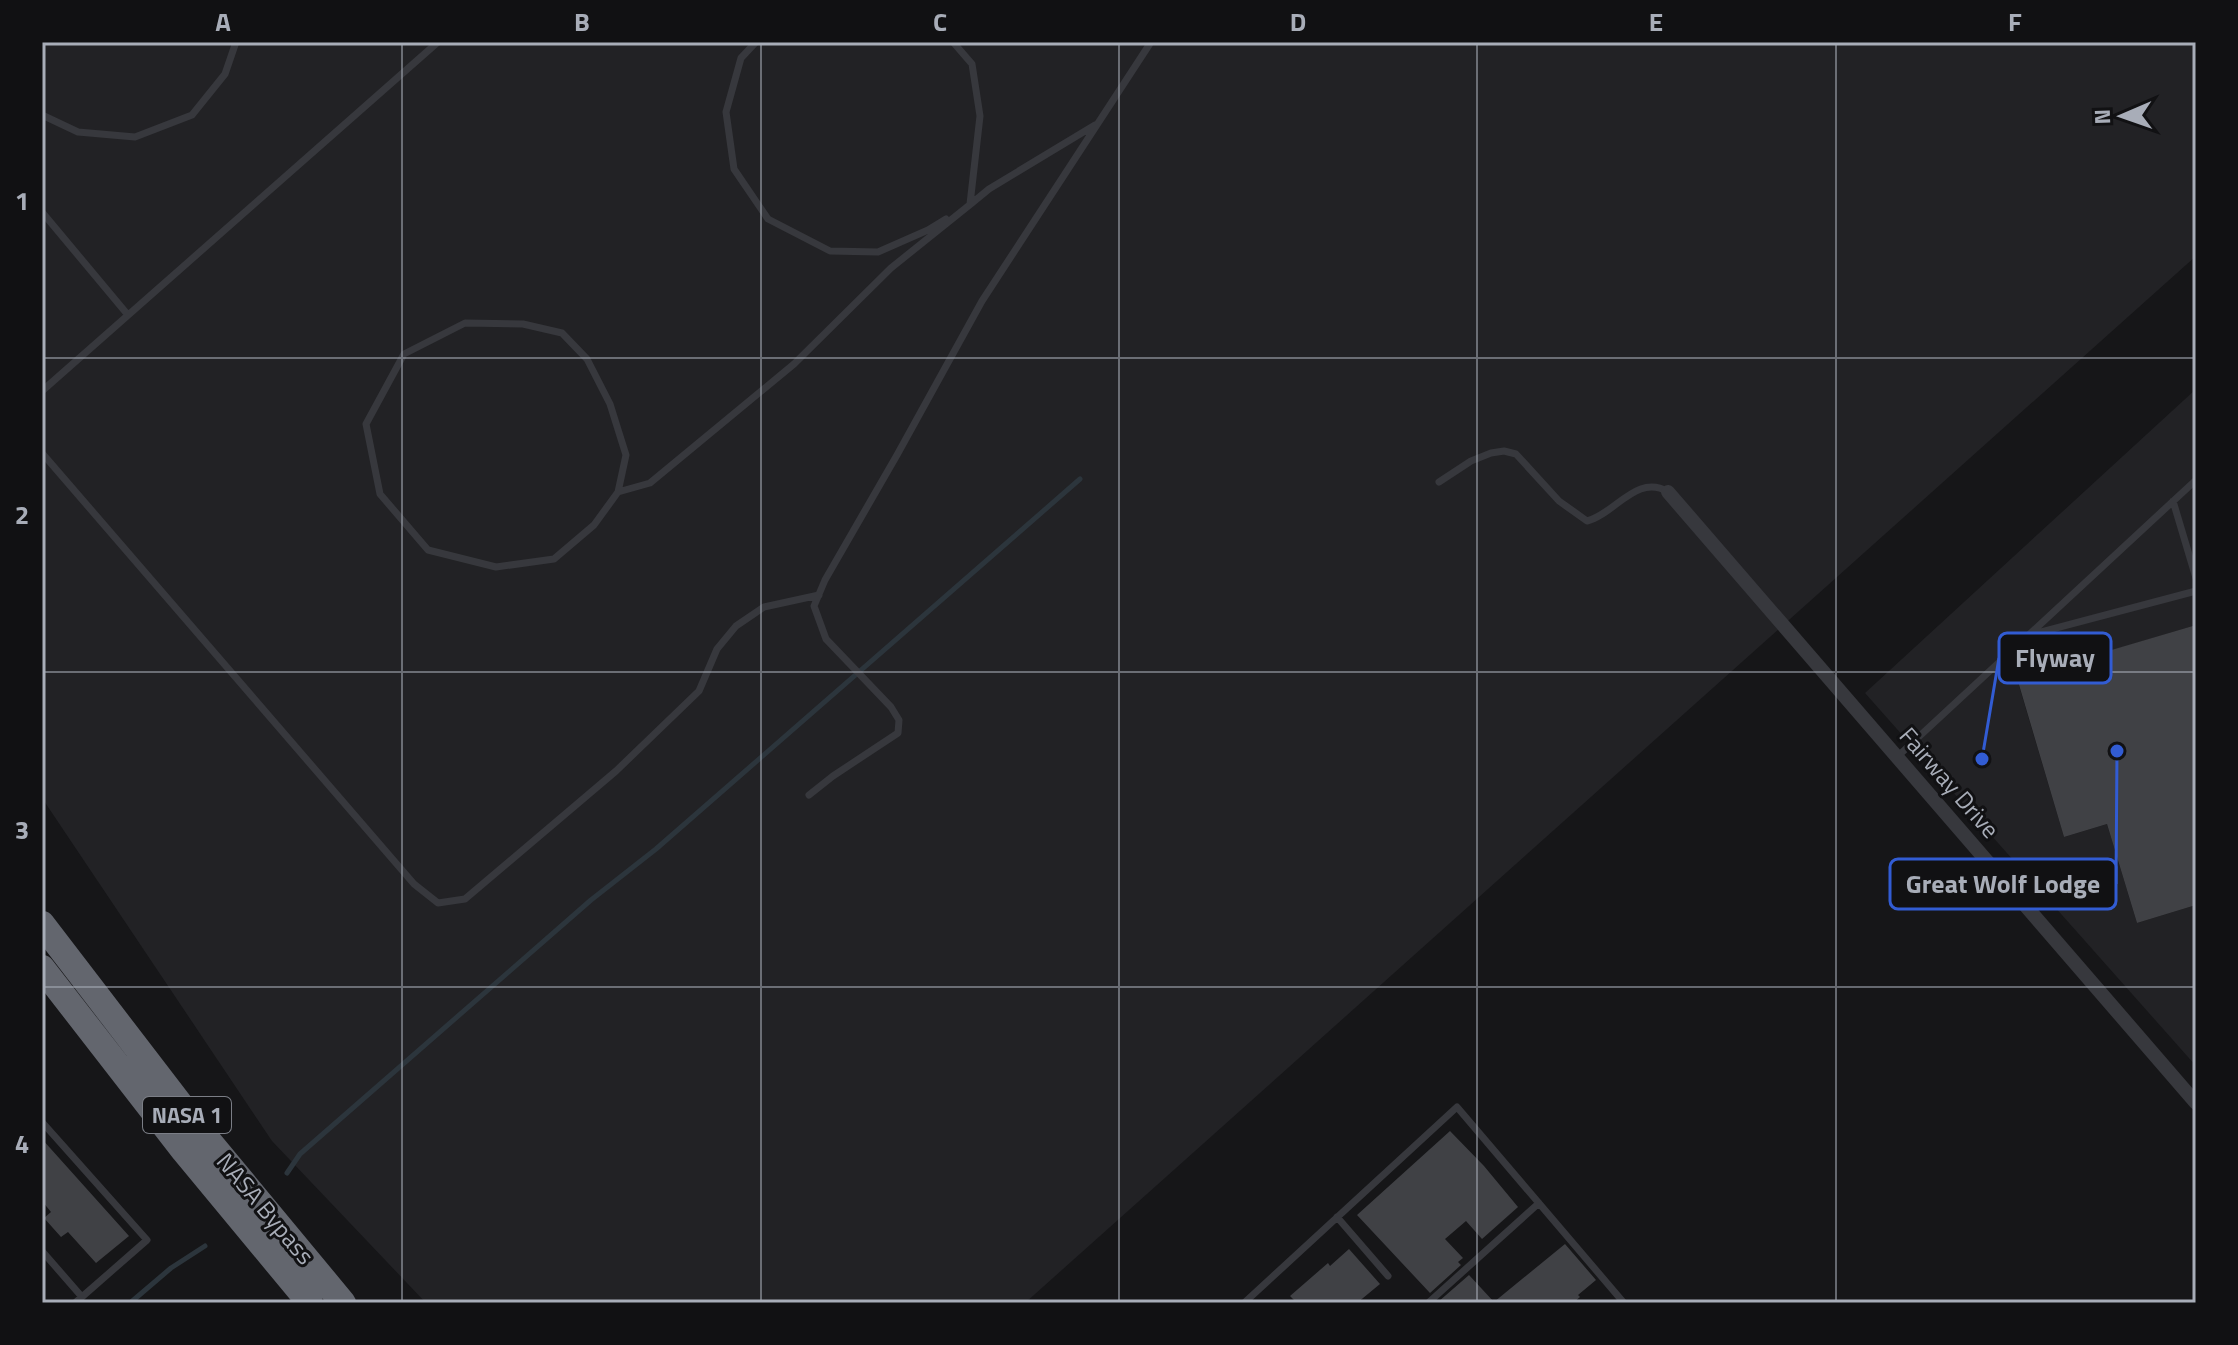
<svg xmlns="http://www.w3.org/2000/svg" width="2238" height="1345" font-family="'Titillium Web',sans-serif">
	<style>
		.built { fill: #222225 }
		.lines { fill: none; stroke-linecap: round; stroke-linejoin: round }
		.stream { stroke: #2c353c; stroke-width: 5 }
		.building { fill: #404145 }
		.service { stroke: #37383d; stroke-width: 7 }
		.minor { stroke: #37383d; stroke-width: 14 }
		.motorway { stroke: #63666e; stroke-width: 26 }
		.grid { fill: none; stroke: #a8adb8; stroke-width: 2; stroke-opacity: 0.55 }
		.labels { text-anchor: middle; stroke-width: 6; stroke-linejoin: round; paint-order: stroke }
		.shield { fill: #111113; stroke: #7b7e86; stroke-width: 2 }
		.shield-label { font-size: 22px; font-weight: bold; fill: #a8adb8 }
		.street-label { font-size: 24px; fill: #a8adb8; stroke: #111113 }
		.leader { fill: none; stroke: #325cd3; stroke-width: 3 }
		.callout-dot { fill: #325cd3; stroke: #111113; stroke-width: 3 }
		.callout { fill: #111113; stroke: #325cd3; stroke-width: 3 }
		.callout-label { font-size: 26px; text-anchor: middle; font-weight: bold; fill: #a8adb8 }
		.neatline { fill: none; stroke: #a8adb8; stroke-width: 3 }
		.grid-label { font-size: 26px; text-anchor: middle; font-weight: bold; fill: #a8adb8 }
	</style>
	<rect width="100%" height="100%" fill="#161618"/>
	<!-- built -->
	<path class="built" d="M42,42H2196V256L1025,1303H426L272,1141L42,798Z
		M2196,389V625L2017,679L2064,837L2107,824L2137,923L2196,905V1066L1865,693Z"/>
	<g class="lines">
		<!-- stream -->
		<path class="stream" d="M287,1173L300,1154L591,900L656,849L1080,479
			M130,1303L171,1268L205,1246"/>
	</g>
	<!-- building -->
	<path class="building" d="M2196,625V905L2137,923L2107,824L2064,837L2017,678Z
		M1450,1131L1484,1166L1518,1207L1482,1239L1466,1221L1445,1239L1463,1258L1458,1262L1461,1265L1430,1293L1357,1215Z
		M42,1139L129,1236L96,1263L68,1232L61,1237L44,1218L51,1212L42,1201Z
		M1565,1244L1596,1280L1578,1295L1580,1297L1573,1303L1438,1302L1469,1275L1494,1302Z
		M1349,1249L1380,1284L1357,1303H1297L1290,1296L1328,1263L1330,1266Z"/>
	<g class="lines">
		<!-- service -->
		<path class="service" d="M756,42L741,58L726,112L734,169L768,219L830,251L878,252L928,230L946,219
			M953,42L972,64L980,116L970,204
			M42,115L78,132L135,137L192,115L225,74L236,42
			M42,212L128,315
			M42,391L438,42
			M42,453L414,884L438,903L465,899L616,771L699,691L717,649L736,626L764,607L819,595
			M1439,482L1471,461L1491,453L1504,451L1516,454L1559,501L1587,521C1615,514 1637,473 1668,492
			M618,492L626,455L610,404L587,359L562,333L523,324L465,323L404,354L366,424L380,494L428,550L496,567L554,559L594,525L618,492L650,483L794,364L891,268L972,203L989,189L1095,125
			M2173,501L2196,578
			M2030,635L2196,591
			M1897,757L2196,480
			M809,795L833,776L898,733L899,720L891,707L826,639L814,606L825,580L897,455L982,301L1151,42
			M42,1122L147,1240L75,1303
			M1337,1217L1388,1276
			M42,1251L82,1297
			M1244,1303L1457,1107L1624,1303
			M1428,1303L1539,1203"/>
		<!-- minor -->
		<path class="minor" d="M1668,492L2196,1103"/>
		<!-- motorway -->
		<path class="motorway" d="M42,924L203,1134L343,1303
			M42,968L184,1151L310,1303"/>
	</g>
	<!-- grid -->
	<path class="grid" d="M402,42V1303M761,42V1303M1119,42V1303M1477,42V1303M1836,42V1303M42,358H2196M42,672H2196M42,987H2196"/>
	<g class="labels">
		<!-- shield labels -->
		<rect class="shield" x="143" y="1097" width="88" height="36" rx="6"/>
		<g class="shield-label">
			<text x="187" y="1123">NASA 1</text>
		</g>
		<!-- street labels -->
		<g class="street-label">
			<text transform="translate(1949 783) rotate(49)" y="8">Fairway Drive</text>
			<text transform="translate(265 1209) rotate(50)" y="8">NASA Bypass</text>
		</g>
	</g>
	<!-- callouts -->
	<path class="leader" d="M1982 759L1999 658M2117 751L2116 884"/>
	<g class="callout-dot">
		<circle cx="1982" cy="759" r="8"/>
		<circle cx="2117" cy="751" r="8"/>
	</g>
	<g class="callout">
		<rect x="1999" y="633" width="112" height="50" rx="8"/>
		<rect x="1890" y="859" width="226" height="50" rx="8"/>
	</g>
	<g class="callout-label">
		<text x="2055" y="667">Flyway</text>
		<text x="2003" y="893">Great Wolf Lodge</text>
	</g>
	<!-- border -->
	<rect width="2238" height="1345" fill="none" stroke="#111113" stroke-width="88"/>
	<!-- north arrow -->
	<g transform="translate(2122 116) rotate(268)" stroke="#111113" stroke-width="6" paint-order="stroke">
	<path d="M0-6L14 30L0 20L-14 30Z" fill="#a8adb8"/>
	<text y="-12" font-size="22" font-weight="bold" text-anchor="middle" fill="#a8adb8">N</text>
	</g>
	<rect x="44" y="44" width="2150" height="1257" class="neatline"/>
	<g class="grid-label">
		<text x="223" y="31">A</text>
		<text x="582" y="31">B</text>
		<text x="940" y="31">C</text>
		<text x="1298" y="31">D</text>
		<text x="1656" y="31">E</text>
		<text x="2015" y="31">F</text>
		<text x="22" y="210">1</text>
		<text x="22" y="524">2</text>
		<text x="22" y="839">3</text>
		<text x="22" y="1153">4</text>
	</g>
</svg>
